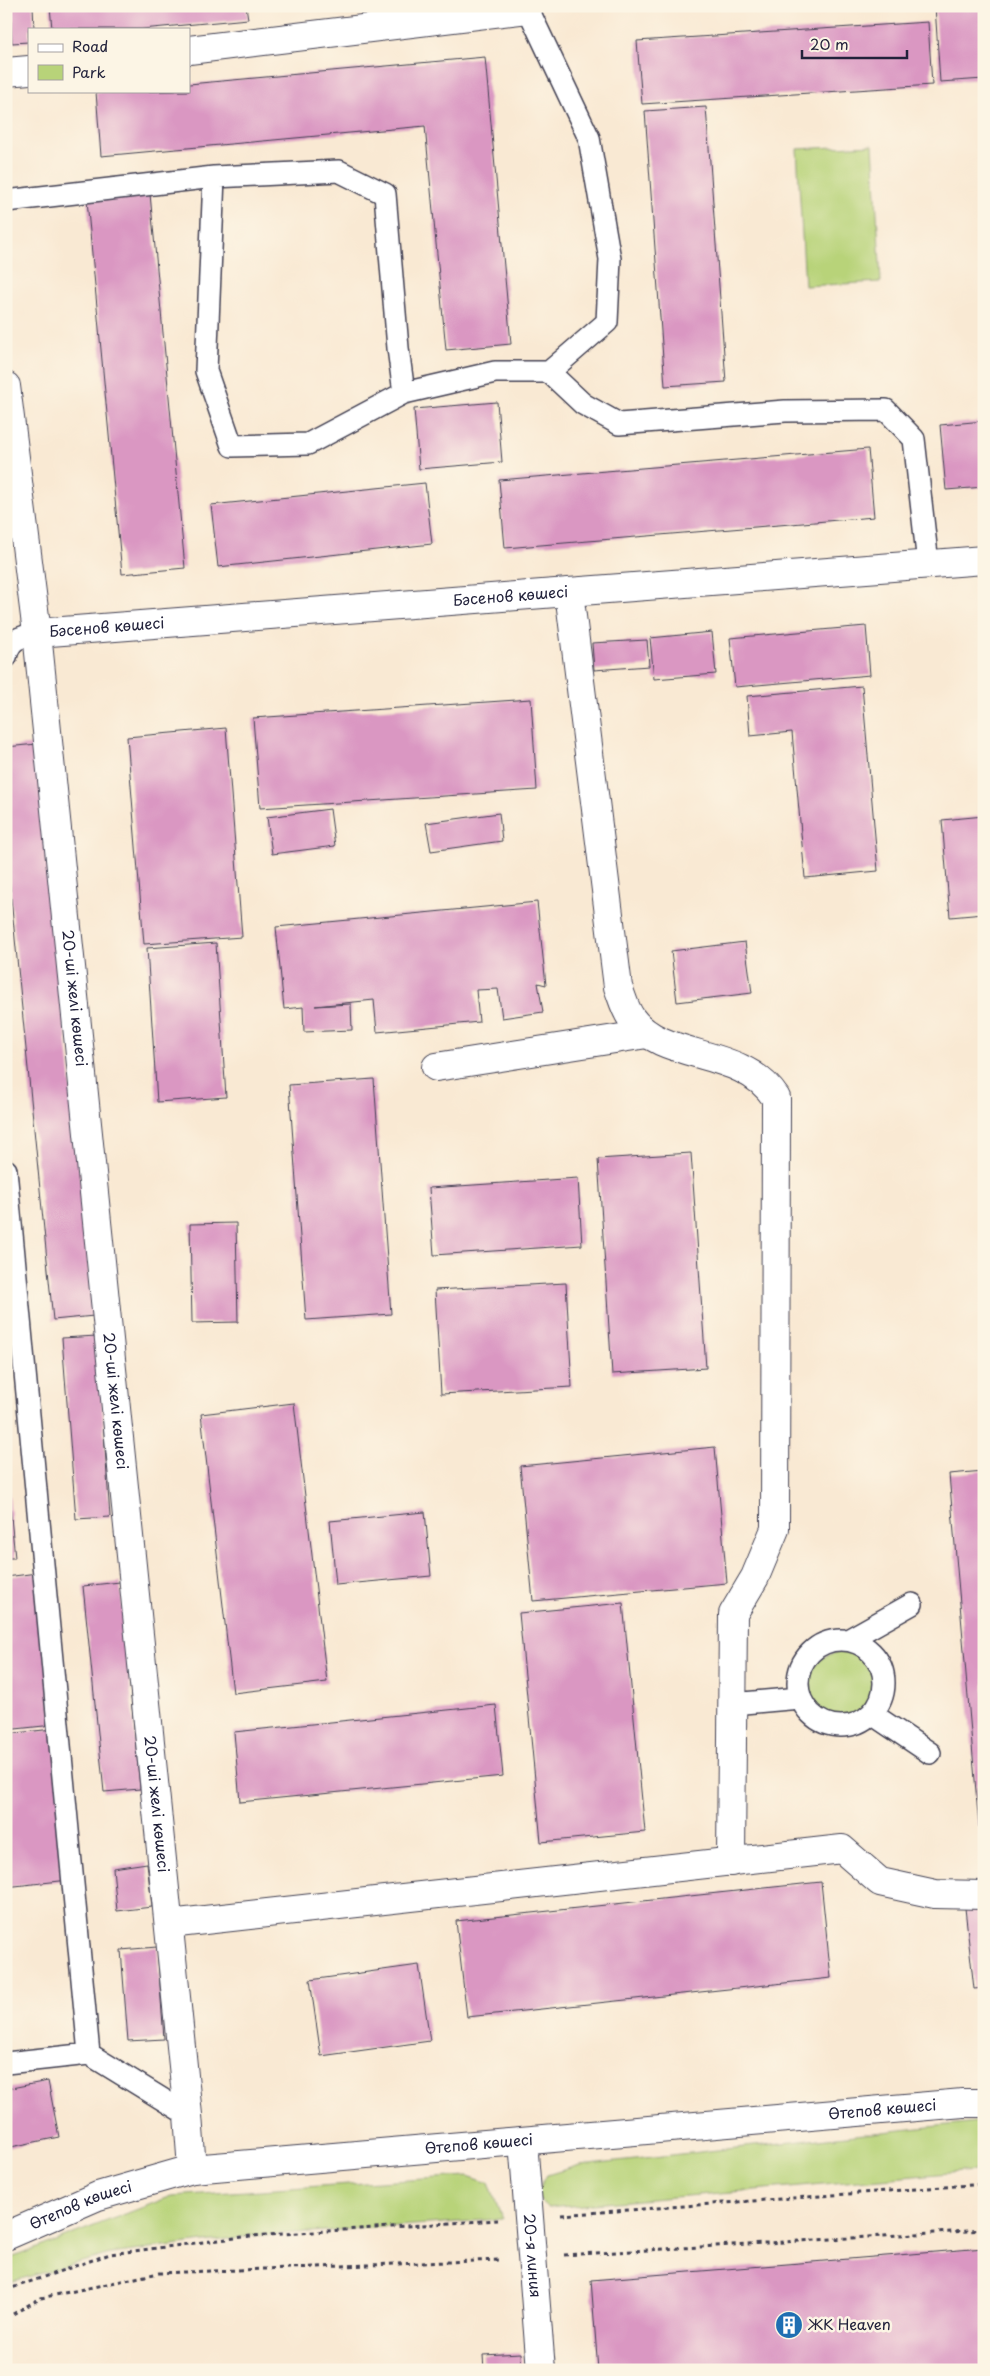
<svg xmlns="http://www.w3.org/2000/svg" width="990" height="2376" font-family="'Playpen Sans',sans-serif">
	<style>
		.green { fill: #b8d379; stroke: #6d7a5a }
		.building { fill: #da97c2 }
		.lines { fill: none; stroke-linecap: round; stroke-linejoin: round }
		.lane-casing { stroke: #424052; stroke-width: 24 }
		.street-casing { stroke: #424052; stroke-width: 30 }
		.secondary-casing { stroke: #424052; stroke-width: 30 }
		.path { stroke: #424052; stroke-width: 3; stroke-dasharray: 4 4; stroke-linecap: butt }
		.lane { stroke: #fff; stroke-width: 21 }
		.street { stroke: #fff; stroke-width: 28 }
		.secondary { stroke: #fff; stroke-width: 28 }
		.labels { text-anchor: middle; stroke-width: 5; stroke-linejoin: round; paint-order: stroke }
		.street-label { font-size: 15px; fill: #22223b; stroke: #fcf5e5 }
		.poi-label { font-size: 15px; fill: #22223b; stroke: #fcf5e5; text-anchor: start }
	</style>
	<rect width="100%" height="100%" fill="#fcf5e5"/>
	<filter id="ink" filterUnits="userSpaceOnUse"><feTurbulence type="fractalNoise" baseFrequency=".02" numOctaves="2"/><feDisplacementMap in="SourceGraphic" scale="10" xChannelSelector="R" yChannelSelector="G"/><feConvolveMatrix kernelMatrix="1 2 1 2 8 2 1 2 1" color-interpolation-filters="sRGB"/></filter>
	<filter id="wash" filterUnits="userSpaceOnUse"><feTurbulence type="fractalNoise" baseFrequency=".0096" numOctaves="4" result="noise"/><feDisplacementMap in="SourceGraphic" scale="20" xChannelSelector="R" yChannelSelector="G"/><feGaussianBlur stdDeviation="1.12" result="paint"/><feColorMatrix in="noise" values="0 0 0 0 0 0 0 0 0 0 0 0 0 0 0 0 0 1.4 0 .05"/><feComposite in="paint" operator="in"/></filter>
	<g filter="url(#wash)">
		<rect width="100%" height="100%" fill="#f9e9d3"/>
		<!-- green -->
		<path class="green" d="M873,145L881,282L805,286L797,149Z
			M809 1685a33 33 0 1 1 66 0a33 33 0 1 1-66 0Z
			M984,2121V2170L548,2208L535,2196L547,2175L580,2165Z
			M468,2176L489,2183L502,2219L251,2236L110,2254L6,2283V2260L172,2196Z"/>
		<g id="blocks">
			<!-- building -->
			<path class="building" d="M10,6H33L34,29H29V42L12,43Z
				M50,6H246L248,19L142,29H52Z
				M935,6H984V79L940,82Z
				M928,22L932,85L642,104L637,41Z
				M485,57L511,344L446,350L425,126L101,156L96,92L189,91V84Z
				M706,107L726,382L665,386L645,111Z
				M150,194L185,568L122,574L87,200Z
				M497,402L502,462L419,469L414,409Z
				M984,421V487L946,490L940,425Z
				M868,449L874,517L505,548L499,480Z
				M425,483L432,544L218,567L211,505Z
				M866,626L870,675L735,687L730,638Z
				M712,632L716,674L654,679L650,638Z
				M647,640L649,666L594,670L592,643Z
				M862,686L878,871L805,878L792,732L750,736L747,696Z
				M531,699L537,790L260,808L253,718Z
				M226,728L242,937L144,944L127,737Z
				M37,744L94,1316L53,1320L6,848V747Z
				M330,809L335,846L272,854L267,817Z
				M499,813L502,841L431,851L426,823Z
				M984,816V914L950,917L942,820Z
				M537,902L546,985L538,983L543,1012L502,1018L498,989L476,990L479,1022L377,1032L374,1000L315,1006L351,1004L352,1030L304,1032L303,1007L284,1009L276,927Z
				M745,942L752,993L677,1002L671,951Z
				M216,943L226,1097L157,1102L147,948Z
				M374,1079L391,1314L306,1320L289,1085Z
				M691,1153L706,1368L612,1374L598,1159Z
				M578,1178L582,1245L434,1255L429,1188Z
				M236,1223L238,1322L192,1323L190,1224Z
				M566,1283L572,1387L441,1394L435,1290Z
				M97,1336L110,1517L76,1519L62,1338Z
				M294,1403L327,1682L233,1693L201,1414Z
				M715,1447L727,1583L533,1601L520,1466Z
				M6,1465L15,1558H6Z
				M984,1471V1827H979L949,1474Z
				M425,1512L431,1576L336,1585L330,1521Z
				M37,1573L53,1725L6,1730V1577Z
				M120,1582L140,1789L104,1792L83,1586Z
				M623,1603L645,1832L541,1842L519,1613Z
				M496,1705L503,1776L240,1802L234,1732Z
				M53,1729L69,1880L6,1887V1734Z
				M147,1863L152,1907L117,1911L113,1868Z
				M821,1882L831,1978L467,2017L456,1921Z
				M984,1907V1988L974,1989L965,1908Z
				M157,1947L164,2039L128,2041L121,1950Z
				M419,1965L430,2041L321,2056L310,1980Z
				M48,2081L59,2137L6,2148V2089Z
				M984,2248V2370H598L591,2280Z
				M521,2353L522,2370H484L483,2355Z"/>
		</g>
	</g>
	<g filter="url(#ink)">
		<use href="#blocks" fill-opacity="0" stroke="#424052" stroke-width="1"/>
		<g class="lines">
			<!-- lane casing -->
			<g class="lane-casing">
				<path id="lane" d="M528,9L589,138L610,259L607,322L549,372
					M214,177L206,371L232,446L308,444L404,393
					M6,201L214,177L339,171L385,194L398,348L404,393L495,372H549L583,404L619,424L785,411L886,410L914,439L928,564
					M6,657C11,637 19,638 37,633
					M6,1170L89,2054
					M798 1683a43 43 0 1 1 86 0a43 43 0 1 1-86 0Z
					M848,1640L912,1604
					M732,1704L800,1698
					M872,1714L930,1753
					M6,2063L89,2054L188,2115"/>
			</g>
			<!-- street casing -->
			<g class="street-casing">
				<g id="street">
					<path d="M189,50L528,9V6"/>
					<path d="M6,72L29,70"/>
					<path id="s1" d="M6,386L37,633L188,2115L192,2169"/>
					<path d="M569,592L618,987C622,997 625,1010 632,1019C664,1062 742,1046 776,1098L775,1529L755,1577L733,1614L731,1862"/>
					<path id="s2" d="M37,633L984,560"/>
					<path d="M436,1067L647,1034"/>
					<path d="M169,1924L842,1849L880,1882L935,1894L984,1895"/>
					<path id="s3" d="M523,2141L541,2370"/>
				</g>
			</g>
			<!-- secondary casing -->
			<g class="secondary-casing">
				<g id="secondary">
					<path id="s4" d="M6,2236L98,2196L192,2169L963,2103H984"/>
				</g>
			</g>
			<!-- path -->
			<path class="path" d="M561,2215L984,2184
				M564,2255L984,2230
				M6,2290L110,2254L251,2236L498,2220
				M6,2318L41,2298L159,2273L500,2260"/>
			<!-- lane -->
			<use href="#lane" class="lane"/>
			<!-- street -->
			<use href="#street" class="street"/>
			<!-- secondary -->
			<use href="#secondary" class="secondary"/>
		</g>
	</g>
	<!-- icons -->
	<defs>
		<g id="building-disc" transform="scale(1.4375)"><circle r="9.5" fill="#1f6fb2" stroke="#fcf5e5"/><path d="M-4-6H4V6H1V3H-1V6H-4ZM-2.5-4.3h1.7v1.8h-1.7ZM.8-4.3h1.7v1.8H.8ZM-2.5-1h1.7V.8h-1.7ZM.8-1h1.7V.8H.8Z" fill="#fff"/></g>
	</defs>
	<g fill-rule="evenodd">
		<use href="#building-disc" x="789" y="2325"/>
	</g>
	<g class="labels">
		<!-- street labels -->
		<g class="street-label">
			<text dy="5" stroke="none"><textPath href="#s2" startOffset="475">Бәсенов көшесі</textPath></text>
			<text dy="5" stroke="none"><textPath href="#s2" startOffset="70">Бәсенов көшесі</textPath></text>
			<text dy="5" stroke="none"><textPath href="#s1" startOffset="616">20-ші желі көшесі</textPath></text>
			<text dy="5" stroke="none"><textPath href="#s1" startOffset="1021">20-ші желі көшесі</textPath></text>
			<text dy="5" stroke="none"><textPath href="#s1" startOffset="1426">20-ші желі көшесі</textPath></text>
			<text dy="5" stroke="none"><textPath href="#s4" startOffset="891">Өтепов көшесі</textPath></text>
			<text dy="5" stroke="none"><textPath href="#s4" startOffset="486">Өтепов көшесі</textPath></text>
			<text dy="5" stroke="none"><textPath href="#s4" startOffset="81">Өтепов көшесі</textPath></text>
			<text dy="5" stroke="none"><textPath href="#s3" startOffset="115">20-я линия</textPath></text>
		</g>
		<!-- poi labels -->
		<g class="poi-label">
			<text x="808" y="2330">ЖК Heaven</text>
		</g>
	</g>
	<!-- margin -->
	<rect width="990" height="2376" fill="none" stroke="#fcf5e5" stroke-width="25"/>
	<!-- legend -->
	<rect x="28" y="28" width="162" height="65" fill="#fcf5e5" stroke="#a5a1a1"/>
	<rect x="38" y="44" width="25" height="8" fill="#ffffff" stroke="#a5a1a1"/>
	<text x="72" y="52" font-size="15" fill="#22223b">Road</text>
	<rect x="38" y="65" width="25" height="15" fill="#b8d379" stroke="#a5a1a1"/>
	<text x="72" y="78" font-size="15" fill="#22223b">Park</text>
	<!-- scale -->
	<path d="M802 50v8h105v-8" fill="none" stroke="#22223b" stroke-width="2.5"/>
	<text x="810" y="50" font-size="15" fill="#22223b" stroke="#fcf5e5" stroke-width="4" paint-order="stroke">20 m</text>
</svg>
